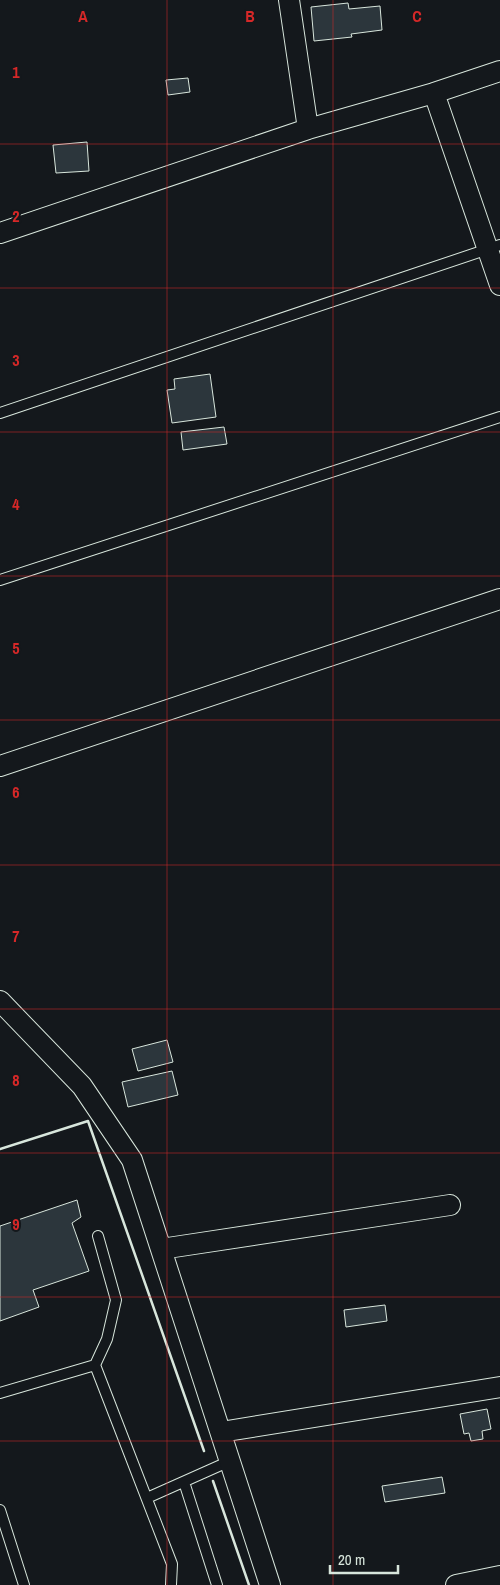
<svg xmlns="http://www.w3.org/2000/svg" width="500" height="1585" font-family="'Archivo Narrow',sans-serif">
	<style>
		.building { fill: #2c363c; stroke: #d8e6dc }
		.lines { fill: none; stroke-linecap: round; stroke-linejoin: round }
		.service-casing { stroke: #d8e6dc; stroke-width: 12 }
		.minor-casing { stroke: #d8e6dc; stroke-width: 22 }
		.service { stroke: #14181c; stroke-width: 10 }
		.minor { stroke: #14181c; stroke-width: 20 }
		.wall { stroke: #d8e6dc; stroke-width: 2.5 }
		.grid { fill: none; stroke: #d62828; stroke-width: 1; stroke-opacity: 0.55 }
		.grid-label { font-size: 16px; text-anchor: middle; font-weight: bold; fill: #d62828; stroke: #14181c; stroke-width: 4; stroke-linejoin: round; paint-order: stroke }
	</style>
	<rect width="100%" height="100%" fill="#14181c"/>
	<!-- building -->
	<path class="building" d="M348,3L349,9L380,6L382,30L351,34L352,37L314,41L311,7Z
		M188,78L190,92L168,95L166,80Z
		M87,142L89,171L56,173L53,145Z
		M210,374L216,417L172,423L167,390L175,389L174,379Z
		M224,427L227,444L183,450L181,432Z
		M167,1040L173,1062L138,1071L132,1049Z
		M172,1071L178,1095L128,1107L122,1082Z
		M77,1200L81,1217L72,1223L89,1271L33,1290L39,1307L0,1321V1226Z
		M385,1305L387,1321L346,1327L344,1310Z
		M487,1409L491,1429L482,1431L483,1439L471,1441L469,1433L464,1434L460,1414Z
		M442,1477L445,1493L385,1502L382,1486Z"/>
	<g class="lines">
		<!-- service casing -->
		<g class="service-casing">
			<path id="service" d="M0,413L500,245
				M0,580L500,417
				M95,1365L172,1564L171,1585
				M0,1393L95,1365L107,1339L116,1300L98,1236
				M184,1482L217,1585
				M147,1498L230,1461
				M0,1510L24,1585"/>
		</g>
		<!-- minor casing -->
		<g class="minor-casing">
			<path id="minor" d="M289,0L308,129
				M434,93L500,285
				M0,233L308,129L434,93L500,71
				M0,766L500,599
				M0,1001L82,1086L132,1160L270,1585
				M161,1249L450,1205
				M221,1432L500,1387
				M456,1585L500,1576"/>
		</g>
		<!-- service -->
		<use href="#service" class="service"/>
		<!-- minor -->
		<use href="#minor" class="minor"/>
		<!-- wall -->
		<path class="wall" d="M0,1149L88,1121L204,1451
			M213,1481L249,1585"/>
	</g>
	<!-- grid -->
	<path class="grid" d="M167,0V1585M333,0V1585M0,144H500M0,288H500M0,432H500M0,576H500M0,720H500M0,865H500M0,1009H500M0,1153H500M0,1297H500M0,1441H500"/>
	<g class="grid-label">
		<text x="83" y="22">A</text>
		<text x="250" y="22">B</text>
		<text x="417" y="22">C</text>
		<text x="16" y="78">1</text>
		<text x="16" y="222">2</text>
		<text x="16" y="366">3</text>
		<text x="16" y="510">4</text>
		<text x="16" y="654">5</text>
		<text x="16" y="798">6</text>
		<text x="16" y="942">7</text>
		<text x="16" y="1086">8</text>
		<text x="16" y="1230">9</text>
	</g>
	<!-- scale -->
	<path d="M330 1565v8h68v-8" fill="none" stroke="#d8e6dc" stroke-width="2.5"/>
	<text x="338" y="1565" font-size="15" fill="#d8e6dc" stroke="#14181c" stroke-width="4" paint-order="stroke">20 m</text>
</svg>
